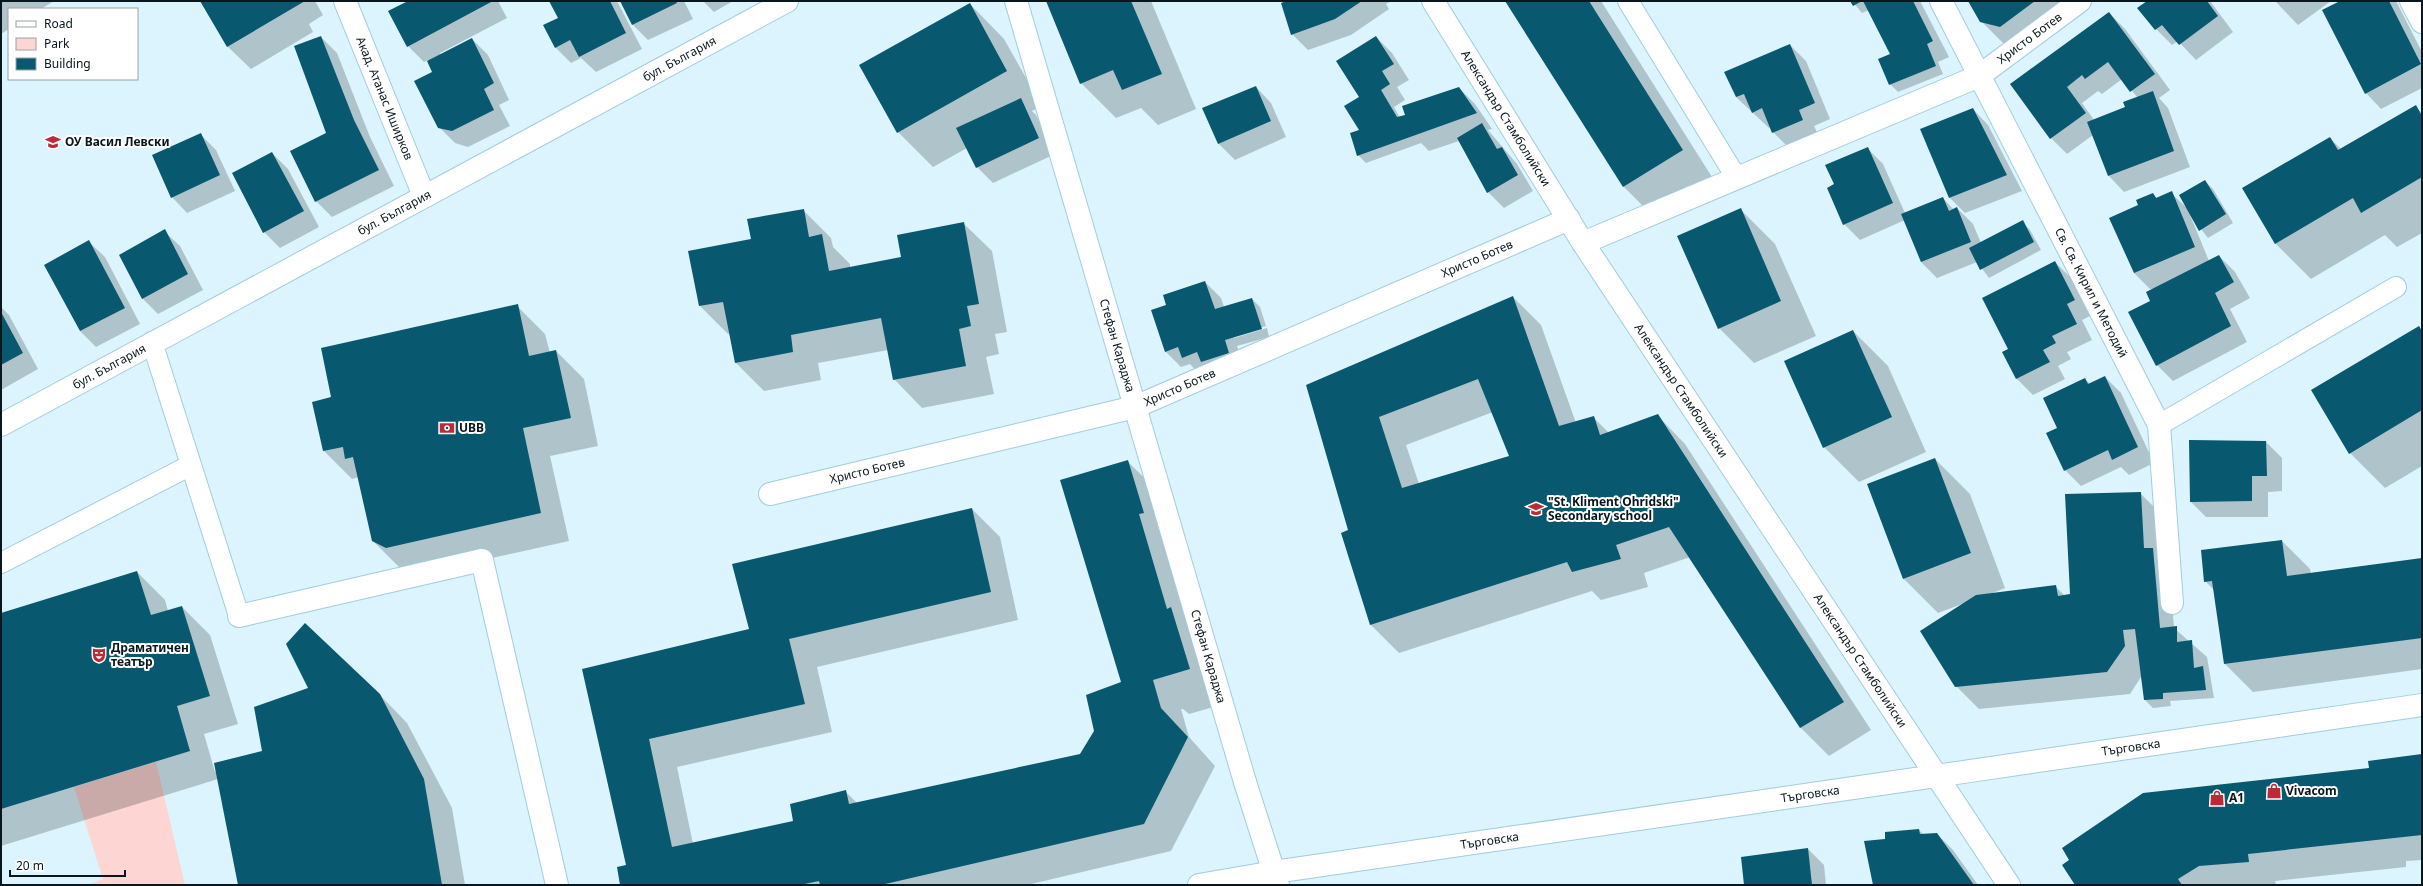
<svg xmlns="http://www.w3.org/2000/svg" width="2423" height="886" font-family="'Noto Sans',sans-serif">
	<style>
		.green { fill: #fdd5d2 }
		.shadow { fill: #0003; fill-rule: evenodd }
		.building { fill: #085870; fill-rule: evenodd }
		.lines { fill: none; stroke-linecap: round; stroke-linejoin: round }
		.service-casing { stroke: #a2ccdd; stroke-width: 22 }
		.pedestrian-casing { stroke: #a2ccdd; stroke-width: 24 }
		.minor-casing { stroke: #a2ccdd; stroke-width: 24 }
		.tertiary-casing { stroke: #a2ccdd; stroke-width: 24 }
		.service { stroke: #fff; stroke-width: 20 }
		.pedestrian { stroke: #fff; stroke-width: 22 }
		.minor { stroke: #fff; stroke-width: 22 }
		.tertiary { stroke: #fff; stroke-width: 22 }
		.labels { text-anchor: middle; stroke-width: 4; stroke-linejoin: round; paint-order: stroke }
		.street-label { font-size: 12px; fill: #08171d; stroke: #fff }
		.poi-label { font-size: 12px; font-weight: bold; fill: #08171d; stroke: #fff; text-anchor: start }
	</style>
	<rect width="100%" height="100%" fill="#dbf4fe"/>
	<!-- green -->
	<path class="green" d="M156,762L185,885H87L103,879L74,787Z"/>
	<!-- shadow -->
	<path class="shadow" d="M1,1H54L41,9H9V29L1,34Z
		M201,1H315L323,15L309,24L313,32L251,69L228,47Z
		M410,1H498L507,18L440,53L441,55L472,39L488,55L509,100L499,105L510,126L468,147L455,143L439,127L434,72L428,60L424,62L408,46Z
		M550,1H617L642,49L596,72L581,58L571,63L555,47L559,18Z
		M621,1H684L693,19L648,40L632,24Z
		M703,1H733L714,12Z
		M1047,1H1151L1196,109L1158,125L1141,108L1116,118L1081,83Z
		M1290,1H1391L1386,4L1389,9L1351,35L1308,50L1292,34Z
		M1506,1H1601L1717,185L1659,222L1624,187Z
		M1852,1H1920L1949,57L1938,62L1943,74L1898,92L1890,84L1893,59L1869,10L1862,13Z
		M1969,1H2088L2004,44L1981,21Z
		M2148,1H2210L2233,32L2196,60L2178,41L2172,45L2156,29Z
		M2275,1H2331L2298,25Z
		M2342,1H2396L2422,52V88L2381,109L2366,93Z
		M970,4L1004,39L1042,106L1032,111L1036,115L1055,154L993,183L977,167L967,148L933,167L898,132Z
		M2109,13L2125,29L2170,90L2159,98L2168,108L2190,167L2124,192L2109,176L2093,135L2067,154L2051,138L2012,84ZM2122,79L2138,98L2127,108L2094,120L2082,103L2098,91L2102,94Z
		M321,37L337,53L370,137L394,186L332,217L316,201L328,134Z
		M1376,37L1392,53L1409,80L1397,87L1405,100L1394,107L1400,118L1459,88L1475,104L1492,129L1488,130L1517,164L1533,191L1504,208L1488,192L1459,141L1429,151L1421,143L1366,163L1358,155L1361,131L1360,97Z
		M1790,45L1806,61L1830,119L1814,126L1819,136L1789,148L1773,132L1771,127L1769,128L1736,97Z
		M1256,87L1271,103L1286,137L1235,160L1219,144L1203,109Z
		M2415,106L2422,113V233L2397,247L2385,235L2311,279L2276,244L2244,188L2330,138L2341,149Z
		M1973,109L1988,125L2022,191L1965,213L1950,198Z
		M200,134L216,150L235,191L187,213L172,197Z
		M1867,148L1883,164L1905,213L1943,198L1954,210L1957,208L1973,224L1981,243L2022,222L2030,230L2041,250L1989,278L1977,262L1937,278L1921,262L1905,220L1860,240L1844,224L1836,185Z
		M272,153L288,169L319,227L280,248L264,232Z
		M2205,181L2213,189L2233,223L2208,238L2190,215L2209,261L2219,256L2235,272L2250,298L2230,309L2247,342L2173,381L2157,365L2152,301L2157,288L2150,289L2134,273L2140,206L2153,194L2157,198L2171,193L2187,208Z
		M1740,209L1775,244L1816,336L1754,363L1719,328Z
		M803,210L831,238L833,247L850,264V268L903,258L963,223L992,251L1007,332L995,334L999,354L986,357L994,394L922,408L894,379L888,350L818,363L821,380L764,391L736,363L730,333L728,334L700,306L752,240Z
		M164,231L180,246L203,290L158,314L142,298Z
		M89,242L105,257L140,324L96,347L80,331Z
		M2055,262L2071,278L2090,316L2082,320L2092,340L2067,352L2071,359L2058,366L2065,379L2033,395L2017,379L2003,353L2009,350Z
		M1205,282L1221,298L1224,307L1252,299L1260,307L1266,326L1234,336V338L1267,328L1269,337L1237,346L1245,368L1198,373L1190,364L1181,367L1165,351L1168,305Z
		M1513,297L1541,325L1576,423L1593,417L1609,433L1657,415L1685,444L1871,730L1829,756L1801,728L1690,557L1644,573L1648,587L1601,600L1592,591L1399,653L1371,625L1342,534L1350,531L1307,386ZM1493,412L1510,457L1419,484L1406,445Z
		M517,306L545,334L550,353L556,351L584,379L598,446L550,456L569,541L414,575L401,569L373,541L359,477L352,479L324,451L333,398Z
		M1,307L9,315L38,369L1,390Z
		M2418,327L2422,331V466L2385,488L2350,453Z
		M1853,331L1888,366L1926,452L1859,482L1824,447Z
		M2105,377L2121,393L2154,463L2129,475L2121,467L2081,486L2065,470L2048,434L2059,428L2085,379L2090,384Z
		M2266,442L2282,458V491L2268,492V517H2206L2191,502Z
		M1935,459L1970,494L2005,588L1990,594L2055,586L2065,596H2073L2140,493L2156,509L2169,564L2174,628L2207,657L2214,698L2170,701L2171,706L2153,708L2145,700L2141,677L2130,694L1979,709L1956,686L1962,604L1938,613L1903,578Z
		M1127,461L1163,496L1224,704L1189,714L1183,709H1181L1189,737L1215,766L1171,851L1027,885H621L627,866L584,670L750,630L972,509L1000,537L1018,620L817,667L832,732L677,767L693,844L794,822L845,791L857,803L1080,755L1124,683Z
		M2282,541L2310,569L2311,574L2422,559V669L2253,692L2225,664L2215,591L2205,581Z
		M137,572L165,600L168,611L182,607L210,635L238,724L204,734L215,772L263,752L379,694L407,723L452,808L465,885H239L218,779L1,846V614Z
		M2422,755V860L2406,861V867L2275,881L2276,885H2076L2370,769Z
		M1919,830L1924,835L1937,834L1953,850L1978,885H1874L1886,840Z
		M1808,849L1824,865L1826,885H1745Z"/>
	<!-- building -->
	<path class="building" d="M200,1H305L227,47Z
		M408,1H493L407,47L388,11Z
		M549,1H610L626,33L579,57L570,40L555,48L543,25L558,18Z
		M620,1H676L677,3L632,25Z
		M1046,1H1131L1162,74L1122,90L1113,70L1080,84Z
		M1287,1H1362L1335,19L1291,35L1281,3Z
		M1505,1H1589L1683,150L1623,187Z
		M1850,1H1862L1853,6Z
		M1863,1H1913L1933,41L1927,44L1936,66L1889,85L1878,59L1890,54Z
		M1968,1H2035L2000,27L1980,22Z
		M2147,1H2207L2218,16L2179,45L2162,25L2155,30L2137,8Z
		M2340,1H2389L2421,64L2365,94L2322,10Z
		M970,3L1007,71L897,133L859,65Z
		M2109,12L2155,74L2130,92L2108,62L2085,79L2082,75L2067,87L2086,113L2050,139L2010,84Z
		M321,36L354,120L379,170L315,202L290,151L326,133L294,46Z
		M1376,36L1394,64L1382,71L1390,84L1381,90L1397,117L1405,115L1402,106L1459,87L1477,113L1357,156L1350,133L1359,130L1344,106L1359,97L1336,61Z
		M472,38L494,83L484,89L494,110L452,131L438,128L414,81L432,72L427,61Z
		M1790,44L1815,103L1799,110L1803,120L1772,133L1762,108L1752,113L1744,94L1736,97L1724,72Z
		M1256,86L1271,121L1218,144L1202,108Z
		M2153,91L2174,151L2108,176L2087,122L2125,107L2123,102Z
		M1021,98L1039,138L976,168L956,128Z
		M2416,105L2422,116V177L2361,213L2353,198L2275,244L2242,188L2330,137L2338,150Z
		M1973,108L2007,175L1949,198L1920,129Z
		M1482,123L1497,149L1502,147L1518,175L1487,193L1457,138Z
		M201,133L220,175L171,198L152,155Z
		M1868,147L1893,203L1843,225L1827,188L1834,184L1825,165Z
		M272,152L304,211L263,233L232,173Z
		M2205,180L2226,214L2199,231L2179,195Z
		M2172,191L2195,247L2134,273L2109,218L2138,205L2136,200L2153,193L2156,198Z
		M1943,197L1949,211L1957,207L1971,242L1921,262L1901,214Z
		M1741,208L1781,301L1718,329L1677,236Z
		M804,209L809,237L822,234L829,271L901,257L897,235L964,222L979,304L967,306L971,326L959,329L966,366L893,380L881,318L791,335L793,352L735,363L723,302L699,306L688,251L751,239L747,219Z
		M2023,220L2034,242L1980,270L1969,248Z
		M165,229L188,274L142,299L119,255Z
		M89,240L125,308L80,331L44,265Z
		M2219,255L2234,282L2215,293L2231,326L2156,366L2128,312L2150,301L2146,292Z
		M2055,261L2075,300L2067,304L2077,324L2052,336L2056,343L2043,350L2050,362L2016,379L2002,352L2008,349L1982,298Z
		M1205,281L1215,309L1252,298L1262,329L1225,340L1229,353L1201,362L1197,352L1182,358L1178,347L1165,352L1151,310L1166,305L1163,295Z
		M1513,296L1559,426L1594,416L1600,435L1658,414L1844,702L1800,728L1669,527L1616,545L1621,559L1572,572L1567,562L1370,625L1341,533L1348,530L1306,385ZM1478,379L1509,456L1402,488L1379,417Z
		M518,304L529,356L556,350L571,418L523,428L541,513L386,548L372,541L353,457L345,459L343,447L323,451L312,402L331,397L321,348Z
		M1,312L23,353L1,365Z
		M2419,326L2422,331V410L2349,454L2311,390Z
		M1853,330L1892,417L1823,448L1784,361Z
		M2105,376L2138,447L2112,460L2108,450L2064,471L2046,433L2057,428L2043,398L2085,378L2088,384Z
		M2189,440L2266,441L2267,476H2252V501L2190,502Z
		M1935,458L1971,553L1903,579L1867,484Z
		M1128,460L1144,513L1139,514L1167,609L1171,607L1190,669L1153,680L1161,708L1188,737L1144,824L881,885H820L819,881L800,885H620L617,867L626,865L582,669L749,629L732,564L972,508L991,592L789,639L805,704L649,739L672,847L793,821L790,804L846,790L849,804L1080,754L1094,731L1086,695L1121,682L1060,480Z
		M2141,492L2144,548H2153L2160,628L2177,626V642L2192,640L2194,668L2203,666L2206,690L2163,693V699L2144,700L2135,629L2123,630L2125,646L2107,672L1955,687L1920,631L1976,595L2056,585L2058,596L2070,594L2065,494Z
		M2282,540L2287,576L2422,558V638L2224,664L2212,581L2204,582L2201,550Z
		M137,571L151,615L182,606L210,696L177,706L190,751L1,809V613Z
		M305,623L380,694L424,779L442,885H238L214,763L262,751L254,707L308,688L286,644Z
		M2422,754V835L2248,854L2249,862L2199,866L2178,879L2182,885H2075L2062,865L2069,860L2062,848L2143,793L2369,768L2368,761Z
		M1919,829L1920,834L1937,833L1974,885H1873L1864,841L1885,839V832Z
		M1808,848L1812,885H1744L1741,857Z"/>
	<g class="lines">
		<!-- service casing -->
		<g class="service-casing">
			<path id="service" d="M1628,1L1736,177
				M152,342L239,616
				M2159,425L2396,287
				M1,563L191,465"/>
		</g>
		<!-- pedestrian casing -->
		<g class="pedestrian-casing">
			<g id="pedestrian">
				<path d="M239,616L482,560L557,885"/>
				<path d="M1245,782L1278,885"/>
				<path id="s1" d="M1199,885L1274,872L1936,776"/>
			</g>
		</g>
		<!-- minor casing -->
		<g class="minor-casing">
			<g id="minor">
				<path id="s2" d="M345,1L424,196"/>
				<path id="s3" d="M1016,1L1245,782"/>
				<path id="s4" d="M1433,1L1583,243L2009,885"/>
				<path id="s5" d="M1941,1L2159,425L2172,603"/>
				<path d="M2411,1L2422,22"/>
				<path id="s6" d="M1583,243L1979,76L2080,1"/>
				<path id="s7" d="M770,494L1135,407L1569,219"/>
			</g>
		</g>
		<!-- tertiary casing -->
		<g class="tertiary-casing">
			<g id="tertiary">
				<path id="s8" d="M1,425L787,1"/>
				<path id="s9" d="M1936,776L2422,705"/>
			</g>
		</g>
		<!-- service -->
		<use href="#service" class="service"/>
		<!-- pedestrian -->
		<use href="#pedestrian" class="pedestrian"/>
		<!-- minor -->
		<use href="#minor" class="minor"/>
		<!-- tertiary -->
		<use href="#tertiary" class="tertiary"/>
	</g>
	<!-- icons -->
	<defs>
		<g id="school-bare" transform="scale(1.2)"><path d="M0-5L7-2L0 1L-7-2ZM-4 1L0 2.5L4 1V4Q0 6-4 4Z" fill="#bb2a37" stroke="#fff" stroke-width="2.5" paint-order="stroke"/></g>
		<g id="bank-bare" transform="scale(1.2)"><path d="M-6-4H6V4H-6ZM0-2.3a2.3 2.3 0 1 0 0 4.6a2.3 2.3 0 1 0 0-4.6Z" fill="#bb2a37" stroke="#fff" stroke-width="2.5" paint-order="stroke"/></g>
		<g id="theatre-bare" transform="scale(1.2)"><path d="M-5-5.5Q0-4 5-5.5V0Q5 5 0 6Q-5 5-5 0ZM-3.3-2.5H-1v1.5H-3.3ZM1-2.5H3.3v1.5H1ZM-2.8 1Q0 5.5 2.8 1Z" fill="#bb2a37" stroke="#fff" stroke-width="2.5" paint-order="stroke"/></g>
		<g id="shop-bare" transform="scale(1.2)"><path d="M-5-2.5h2.3a2.7 3.5 0 0 1 5.4 0H5L5.5 6h-11ZM-1.5-2.5h3a1.5 2.3 0 0 0-3 0Z" fill="#bb2a37" stroke="#fff" stroke-width="2.5" paint-order="stroke"/></g>
	</defs>
	<g fill-rule="evenodd">
		<use href="#school-bare" x="53" y="142"/>
		<use href="#bank-bare" x="447" y="428"/>
		<use href="#school-bare" x="1536" y="509"/>
		<use href="#theatre-bare" x="99" y="655"/>
		<use href="#shop-bare" x="2274" y="791"/>
		<use href="#shop-bare" x="2217" y="798"/>
	</g>
	<g class="labels">
		<!-- street labels -->
		<g class="street-label">
			<text dy="4" stroke="none"><textPath href="#s6" startOffset="493">Христо Ботев</textPath></text>
			<text dy="4" stroke="none"><textPath href="#s8" startOffset="771">бул. България</textPath></text>
			<text dy="4" stroke="none"><textPath href="#s2" startOffset="105">Акад. Атанас Иширков</textPath></text>
			<text dy="4" stroke="none"><textPath href="#s4" startOffset="138">Александър Стамболийски</textPath></text>
			<text dy="4" stroke="none"><textPath href="#s8" startOffset="447">бул. България</textPath></text>
			<text dy="4" stroke="none"><textPath href="#s7" startOffset="748">Христо Ботев</textPath></text>
			<text dy="4" stroke="none"><textPath href="#s5" startOffset="328">Св. Св. Кирил и Методий</textPath></text>
			<text dy="4" stroke="none"><textPath href="#s3" startOffset="359">Стефан Караджа</textPath></text>
			<text dy="4" stroke="none"><textPath href="#s8" startOffset="123">бул. България</textPath></text>
			<text dy="4" stroke="none"><textPath href="#s7" startOffset="424">Христо Ботев</textPath></text>
			<text dy="4" stroke="none"><textPath href="#s4" startOffset="462">Александър Стамболийски</textPath></text>
			<text dy="4" stroke="none"><textPath href="#s7" startOffset="100">Христо Ботев</textPath></text>
			<text dy="4" stroke="none"><textPath href="#s3" startOffset="683">Стефан Караджа</textPath></text>
			<text dy="4" stroke="none"><textPath href="#s4" startOffset="786">Александър Стамболийски</textPath></text>
			<text dy="4" stroke="none"><textPath href="#s9" startOffset="197">Търговска</textPath></text>
			<text dy="4" stroke="none"><textPath href="#s1" startOffset="618">Търговска</textPath></text>
			<text dy="4" stroke="none"><textPath href="#s1" startOffset="294">Търговска</textPath></text>
		</g>
		<!-- poi labels -->
		<g class="poi-label">
			<text x="65" y="146">ОУ Васил Левски</text>
			<text x="459" y="432">UBB</text>
			<text x="1548" y="506">"St. Kliment Ohridski"<tspan x="1548" dy="14">Secondary school</tspan></text>
			<text x="111" y="652">Драматичен<tspan x="111" dy="14">театър</tspan></text>
			<text x="2286" y="795">Vivacom</text>
			<text x="2229" y="802">A1</text>
		</g>
	</g>
	<!-- border -->
	<rect width="2423" height="886" fill="none" stroke="#08171d" stroke-width="4"/>
	<!-- legend -->
	<rect x="8" y="8" width="130" height="72" fill="#ffffff" stroke="#9ca2a5"/>
	<rect x="16" y="21" width="20" height="6" fill="#ffffff" stroke="#9ca2a5"/>
	<text x="44" y="28" font-size="12" fill="#08171d">Road</text>
	<rect x="16" y="38" width="20" height="12" fill="#fdd5d2" stroke="#9ca2a5"/>
	<text x="44" y="48" font-size="12" fill="#08171d">Park</text>
	<rect x="16" y="58" width="20" height="12" fill="#085870" stroke="#9ca2a5"/>
	<text x="44" y="68" font-size="12" fill="#08171d">Building</text>
	<!-- scale -->
	<path d="M10 870v6h115v-6" fill="none" stroke="#08171d" stroke-width="2"/>
	<text x="16" y="870" font-size="12" fill="#08171d" stroke="#ffffff" stroke-width="3" paint-order="stroke">20 m</text>
</svg>
